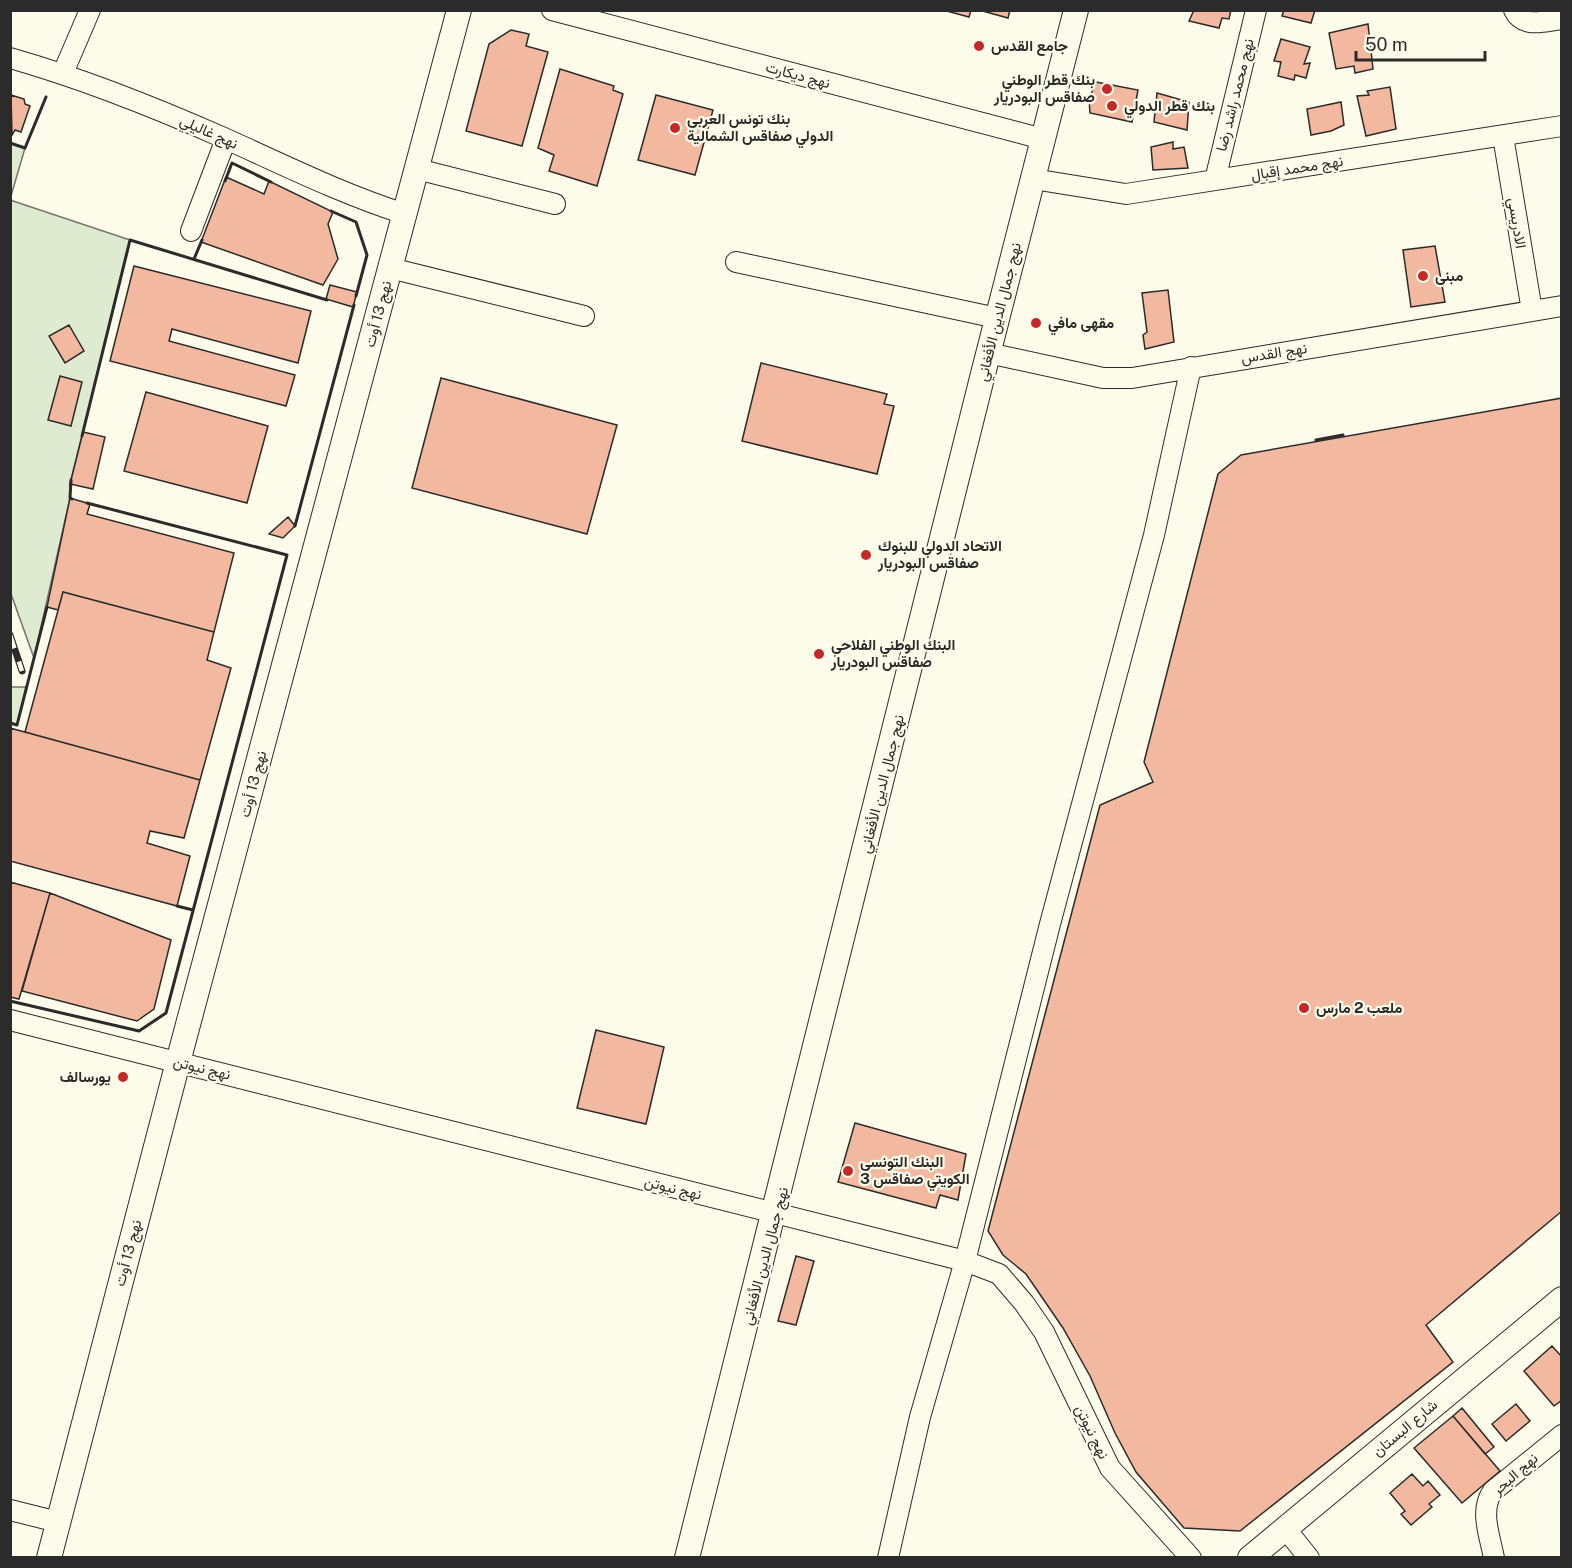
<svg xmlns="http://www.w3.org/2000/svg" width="1572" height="1568" font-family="'Public Sans',Vazirmatn,sans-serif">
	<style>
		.green { fill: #deebd1; stroke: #74746e; stroke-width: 1.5 }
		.building { fill: #f2b8a0; stroke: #2b2b2b; stroke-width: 1.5 }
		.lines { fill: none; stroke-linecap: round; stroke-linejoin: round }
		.minor-casing { stroke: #2b2b2b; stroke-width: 22 }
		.major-casing { stroke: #2b2b2b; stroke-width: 26 }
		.minor { stroke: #fdfbea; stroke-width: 20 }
		.major { stroke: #fdfbea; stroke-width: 24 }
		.rail-casing { stroke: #2b2b2b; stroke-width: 7 }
		.rail { stroke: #fdfbea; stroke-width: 4.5; stroke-dasharray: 14; stroke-linecap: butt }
		.wall { stroke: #2b2b2b; stroke-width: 3 }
		.poi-dot { fill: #c62828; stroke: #fdfbea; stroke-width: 2 }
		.labels { text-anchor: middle; stroke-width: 4.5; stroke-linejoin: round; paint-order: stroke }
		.poi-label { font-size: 15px; font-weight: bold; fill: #2b2b2b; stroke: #fdfbea; text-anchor: start }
		.street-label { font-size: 15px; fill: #2b2b2b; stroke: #fdfbea }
	</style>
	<rect width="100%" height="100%" fill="#fdfbea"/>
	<!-- green -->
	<path class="green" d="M11,143L25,148L11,196L10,143Z
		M10,200L130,240L70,484V498L34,658L10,591Z
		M10,685L12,687H26L17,725L11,723Z"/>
	<!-- building -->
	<path class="building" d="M943,10H971L969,17Z
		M979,10H1010L1008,18Z
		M1194,10H1231L1229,19L1222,18L1219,28L1189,21Z
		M1284,10H1315L1311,23L1282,16Z
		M1368,24L1373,69L1355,73L1354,66L1336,69L1329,33Z
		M511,30L529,34L526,46L548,52L522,146L466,131L489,44Z
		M1281,39L1310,47L1304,64L1310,63L1306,78L1295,75L1294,80L1278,76L1281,62L1274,61Z
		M560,69L614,86L613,90L623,94L597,186L549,171L554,155L538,148Z
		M1096,82L1138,90L1132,122L1090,113L1089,99Z
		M1390,87L1396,129L1366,136L1357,96L1369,95L1367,91Z
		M1157,93L1189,102L1187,130L1154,122Z
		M11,95L24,99L25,104L30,106L21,132L15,130L12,135Z
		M656,95L713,110L695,175L638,160Z
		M1341,102L1344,125L1331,131L1311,135L1307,109Z
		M1173,142V149L1184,147L1188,168L1153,170L1151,147Z
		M226,177L264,194L269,181L333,212L328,224L338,259L323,285L201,242Z
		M1435,246L1445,302L1411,307L1403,250Z
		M134,266L311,311L298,363L172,329L169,341L295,375L286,406L110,361Z
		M330,285L357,292L353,307L326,299Z
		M1168,290L1174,342L1145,349L1143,335L1147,332L1142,293Z
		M69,325L84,351L65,363L49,336Z
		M761,363L887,394L884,404L894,406L877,474L742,441Z
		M60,376L82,382L71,426L48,420Z
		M441,378L617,425L587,534L412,488Z
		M146,392L268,426L247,503L124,471Z
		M1562,398V1211L1426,1325L1453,1362L1240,1531L1184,1528L1136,1472L1115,1433L1090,1376L1063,1328L1026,1274L1003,1255L988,1231L1100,805L1153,782L1144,762L1218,474L1241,455Z
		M83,432L105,437L93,489L70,484Z
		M70,498L90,504L87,514L234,553L214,632L63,592L58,610L47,607Z
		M288,517L295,526L283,538L269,534Z
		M63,592L214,632L207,660L231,668L200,780L25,732Z
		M10,728L200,780L184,838L150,831L147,843L190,856L177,906L10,861Z
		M10,882L50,893L19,999L10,997Z
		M50,893L171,940L154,1009L137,1021L22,991Z
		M596,1030L664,1047L646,1124L577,1108Z
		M855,1123L966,1154L958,1200L940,1195L936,1208L838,1182Z
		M796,1256L814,1261L796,1325L778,1321Z
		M1552,1346L1562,1357V1400L1554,1406L1524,1371Z
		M1516,1404L1530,1421L1506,1441L1492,1424Z
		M1462,1408L1494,1447L1485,1454L1453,1416Z
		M1453,1416L1500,1471L1462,1503L1414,1448Z
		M1412,1474L1423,1486L1428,1481L1440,1495L1429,1504L1432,1507L1411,1525L1401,1514L1405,1511L1390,1493Z"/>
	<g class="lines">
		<!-- minor casing -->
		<g class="minor-casing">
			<path id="minor" d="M552,10L1043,139
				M1514,10C1523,29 1545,21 1562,19
				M10,58C84,79 154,107 224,138C284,165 342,194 405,214
				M63,73L90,10
				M1503,136L1532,311
				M417,169L555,204
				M1033,179L1126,194L1562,126
				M1215,180L1256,10
				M191,231L226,139
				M736,262L997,318
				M390,268L584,316
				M988,353L1103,378H1132L1562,306
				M10,1020L965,1261L999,1274L1024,1303L1044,1332L1110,1468L1191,1558
				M10,1510L58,1522
				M1285,1528L1309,1558
				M888,1558L920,1417L965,1261L1050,924L1154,535L1191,367
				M1494,1558C1490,1536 1479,1510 1493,1491L1562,1435"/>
		</g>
		<!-- major casing -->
		<g class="major-casing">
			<path id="major" d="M49,1558L178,1062L459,10
				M687,1558C819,1043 942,525 1076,10
				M1250,1558L1562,1299"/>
		</g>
		<!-- minor -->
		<use href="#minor" class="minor"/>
		<!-- major -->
		<use href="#major" class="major"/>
		<!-- rail casing -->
		<g class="rail-casing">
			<path id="rail" d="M10,635L22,671"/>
		</g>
		<!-- rail -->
		<use href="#rail" class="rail"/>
		<!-- wall -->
		<path class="wall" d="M10,143L25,148L46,97
			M225,181L232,163L271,182
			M331,211L356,222L367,255L356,296
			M194,259L202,240
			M82,436L130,240L327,300
			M1316,440L1343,435
			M71,480L70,498L72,499
			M295,526L354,305
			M10,723L17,725L47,607
			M177,906L193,910
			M10,1001L139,1031L166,1013L287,555L87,503"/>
	</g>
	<!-- markers -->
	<g class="poi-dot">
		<circle cx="979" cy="46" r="6"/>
		<circle cx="1107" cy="89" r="6"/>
		<circle cx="1112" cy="106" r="6"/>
		<circle cx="675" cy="128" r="6"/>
		<circle cx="1423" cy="276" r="6"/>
		<circle cx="1036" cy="323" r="6"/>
		<circle cx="866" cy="555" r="6"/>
		<circle cx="819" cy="654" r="6"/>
		<circle cx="1304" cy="1008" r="6"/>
		<circle cx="123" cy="1077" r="6"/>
		<circle cx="848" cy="1171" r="6"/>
	</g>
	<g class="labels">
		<!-- poi labels -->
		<g class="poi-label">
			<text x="991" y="51">جامع القدس</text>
			<text x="1095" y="85" text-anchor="end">بنك قطر الوطني<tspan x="1095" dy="17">صفاقس البودريار</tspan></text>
			<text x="1124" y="111">بنك قطر الدولي</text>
			<text x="687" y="124">بنك تونس العربي<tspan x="687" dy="17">الدولي صفاقس الشمالية</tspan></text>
			<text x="1435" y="281">مبنى</text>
			<text x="1048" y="328">مقهى مافي</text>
			<text x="878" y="551">الاتحاد الدولي للبنوك<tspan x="878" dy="17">صفاقس البودريار</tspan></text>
			<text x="831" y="650">البنك الوطني الفلاحي<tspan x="831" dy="17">صفاقس البودريار</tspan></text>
			<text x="1316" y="1013">ملعب 2 مارس</text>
			<text x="111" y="1082" text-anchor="end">يورسالف</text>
			<text x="860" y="1167">البنك التونسي<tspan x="860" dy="17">الكويتي صفاقس 3</tspan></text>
		</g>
		<!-- street labels -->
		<g class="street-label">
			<text transform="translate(798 75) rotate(15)" y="5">نهج ديكارت</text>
			<text transform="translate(1235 95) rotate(-76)" y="5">نهج محمد راشد رضا</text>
			<text transform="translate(209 132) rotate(24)" y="5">نهج غاليلي</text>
			<text transform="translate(1297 168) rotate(-9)" y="5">نهج محمد إقبال</text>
			<text transform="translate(1517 223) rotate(81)" y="5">الادريسي</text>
			<text transform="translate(999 312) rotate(-76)" y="5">نهج جمال الدين الأفغاني</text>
			<text transform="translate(378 314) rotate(-75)" y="5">نهج 13 أوت</text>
			<text transform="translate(1274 353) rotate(-9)" y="5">نهج القدس</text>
			<text transform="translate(253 784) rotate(-75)" y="5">نهج 13 أوت</text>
			<text transform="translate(882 784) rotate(-76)" y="5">نهج جمال الدين الأفغاني</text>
			<text transform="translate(202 1068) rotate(14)" y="5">نهج نيوتن</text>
			<text transform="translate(673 1188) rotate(14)" y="5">نهج نيوتن</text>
			<text transform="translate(128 1253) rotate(-75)" y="5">نهج 13 أوت</text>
			<text transform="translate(765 1256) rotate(-75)" y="5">نهج جمال الدين الأفغاني</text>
			<text transform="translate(1405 1428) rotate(-40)" y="5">شارع البستان</text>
			<text transform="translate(1092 1432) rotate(64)" y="5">نهج نيوتن</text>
			<text transform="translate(1515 1474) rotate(-41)" y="5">نهج البحر</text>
		</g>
	</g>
	<!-- border -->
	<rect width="1572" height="1568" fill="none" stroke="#2b2b2b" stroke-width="24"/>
	<!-- scale -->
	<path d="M1356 51v9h129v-9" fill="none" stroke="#2b2b2b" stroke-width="3"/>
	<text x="1365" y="51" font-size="18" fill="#2b2b2b" stroke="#fdfbea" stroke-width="4.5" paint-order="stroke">50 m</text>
</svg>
